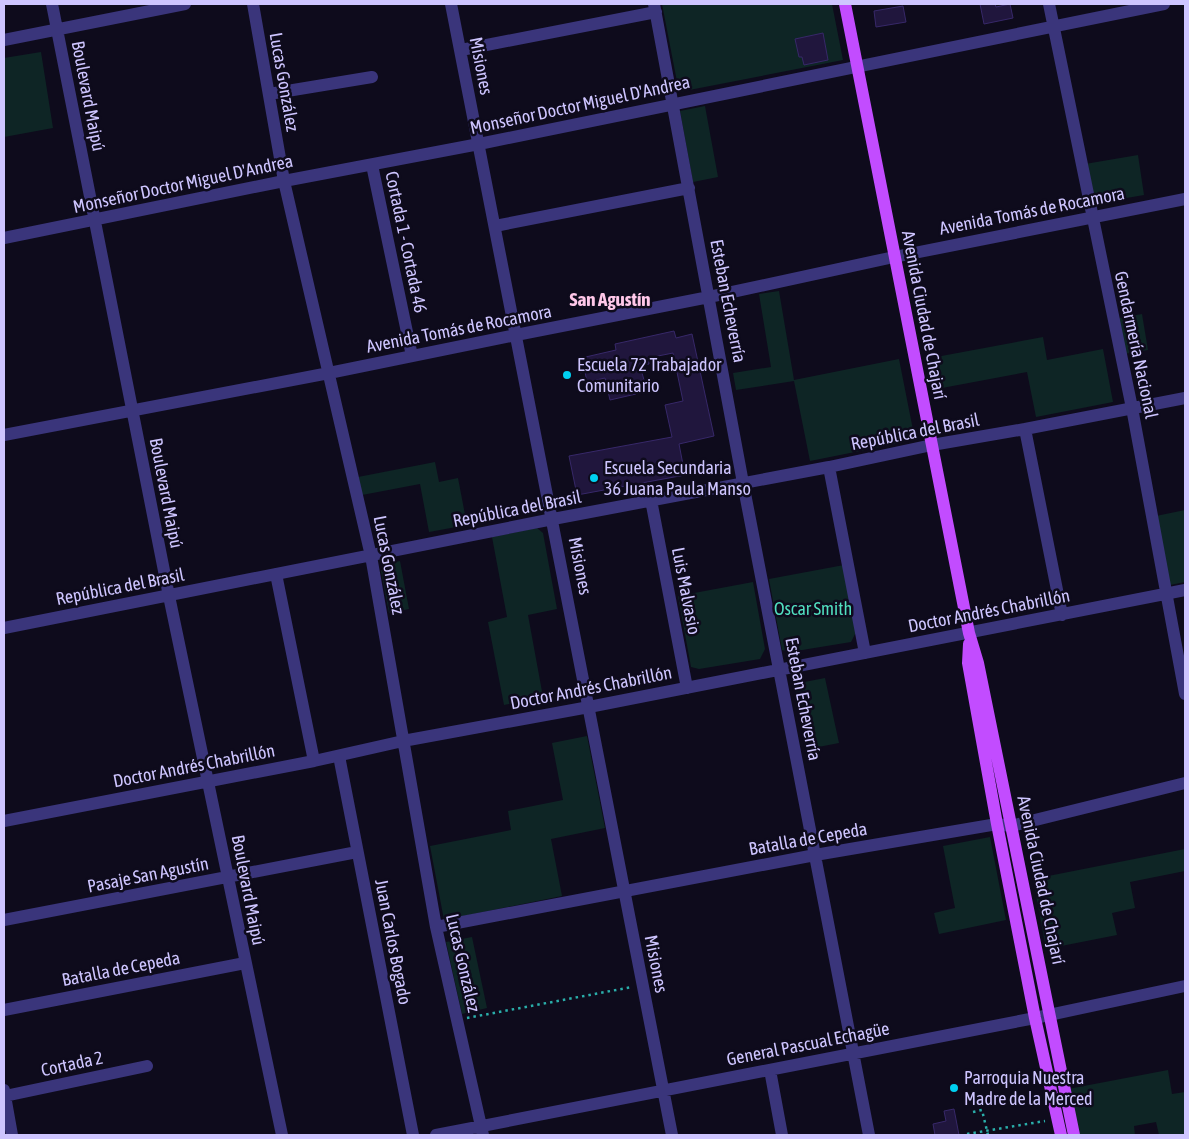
<svg xmlns="http://www.w3.org/2000/svg" width="1189" height="1139" font-family="'Asap Condensed',sans-serif">
	<style>
		.green { fill: #0e2525 }
		.building { fill: #20163d; stroke: #372869 }
		.lines { fill: none; stroke-linecap: round; stroke-linejoin: round }
		.path { stroke: #2aaeaa; stroke-width: 2.5; stroke-dasharray: 2.5 4; stroke-linecap: butt }
		.minor { stroke: #3a357b; stroke-width: 12 }
		.major { stroke: #c24cff; stroke-width: 12 }
		.poi-dot { fill: #00d0f0; stroke: #0e0b1c; stroke-width: 2 }
		.labels { text-anchor: middle; stroke-width: 5; stroke-linejoin: round; paint-order: stroke }
		.street-label { font-size: 18px; fill: #cec5ff; stroke: #0e0b1c }
		.poi-label { font-size: 18px; fill: #cec5ff; stroke: #0e0b1c; text-anchor: start }
		.park-label { font-size: 18px; fill: #51dfc0; stroke: #0e0b1c }
		.neighbourhood-label { font-size: 19px; font-weight: bold; fill: #ffc7e9; stroke: #0e0b1c }
	</style>
	<rect width="100%" height="100%" fill="#0e0b1c"/>
	<!-- green -->
	<path class="green" d="M662,4H832L843,60L679,92Z
		M41,52L53,128L4,137V58Z
		M705,106L718,177L693,182L680,111Z
		M1138,155L1144,195L1092,204L1085,164Z
		M779,291L794,380L899,359L915,440L810,461L794,381L736,390L733,373L771,367L759,294Z
		M1142,314L1148,350L1124,354L1119,318Z
		M1043,337L1047,360L1103,349L1113,402L1036,417L1027,372L942,388L936,357Z
		M435,462L439,482L458,478L467,525L429,532L420,484L362,495L358,477Z
		M1185,510V582L1170,585L1156,516Z
		M537,528L543,533L557,609L528,615L543,697L504,705L488,622L507,617L492,537Z
		M400,561L409,609L389,613L381,571L384,564Z
		M844,565L856,632L851,642L790,652L782,650L769,579Z
		M753,582L765,649L760,659L699,669L691,667L678,596Z
		M825,678L839,743L808,749L794,684Z
		M587,736L605,828L551,839L562,896L444,920L430,846L511,830L508,811L563,800L552,743Z
		M990,837L1006,920L939,934L934,913L955,908L943,846Z
		M1185,849V871L1130,882L1135,908L1112,913L1117,935L1046,949L1033,879Z
		M472,937L487,1008L462,1014L446,942Z
		M1168,1070L1172,1094L1185,1092V1135H1159L1156,1122L1134,1126L1135,1135H1076L1068,1089Z"/>
	<!-- building -->
	<path class="building" d="M980,4H995L996,7L1010,4L1013,18L984,24Z
		M903,6L906,22L876,27L874,11Z
		M823,33L828,60L804,65L802,57H799L795,39Z
		M674,331L676,338L692,334L714,436L679,444L685,475L577,495L569,456L672,437L665,405L683,401L673,353L648,358L649,364L640,366L644,380L633,383L636,394L610,400L605,378L587,382L585,372L580,373L577,359L616,350L615,344Z
		M954,1109L959,1135H935L933,1124L946,1121L944,1111Z"/>
	<g class="lines">
		<!-- path -->
		<path class="path" d="M467,1018L632,987
			M973,1112L982,1110L988,1135
			M967,1134L1045,1121"/>
		<!-- minor -->
		<path class="minor" d="M52,4L169,596L282,1135
			M253,4L284,181L371,556L436,927L483,1135
			M451,4L672,1135
			M654,4L743,483L869,1135
			M1049,4L1132,408L1185,694
			M4,40L185,4
			M461,50L656,12
			M269,94L372,77
			M372,165L412,356
			M495,226L689,188
			M4,238L284,181L479,144L1164,4
			M1025,429L1062,615
			M4,435L329,373L516,335L709,297L894,257L1185,199
			M829,467L865,653
			M651,500L687,688
			M276,574L314,761
			M4,628L553,519L829,467L932,445L1025,429L1185,398
			M339,756L413,1135
			M4,821L314,761L403,741L589,707L1185,590
			M4,920L357,852
			M436,927L815,855L997,824L1011,826L1185,783
			M4,1010L245,963
			M770,1070L782,1135
			M4,1090L12,1135
			M5,1096L147,1066
			M436,1135L1035,1018L1185,986"/>
		<!-- major -->
		<path class="major" d="M845,4L969,633L978,663L1074,1135
			M969,644L968,663L997,824L1035,1018L1061,1135"/>
	</g>
	<!-- markers -->
	<g class="poi-dot">
		<circle cx="567" cy="375" r="5"/>
		<circle cx="594" cy="478" r="5"/>
		<circle cx="954" cy="1088" r="5"/>
	</g>
	<g class="labels">
		<!-- street labels -->
		<g class="street-label">
			<text transform="translate(481 66) rotate(79)" y="6">Misiones</text>
			<text transform="translate(284 82) rotate(80)" y="6">Lucas González</text>
			<text transform="translate(88 96) rotate(79)" y="6">Boulevard Maipú</text>
			<text transform="translate(580 105) rotate(-12)" y="6">Monseñor Doctor Miguel D'Andrea</text>
			<text transform="translate(183 184) rotate(-12)" y="6">Monseñor Doctor Miguel D'Andrea</text>
			<text transform="translate(1032 211) rotate(-11)" y="6">Avenida Tomás de Rocamora</text>
			<text transform="translate(406 242) rotate(78)" y="6">Cortada 1 - Cortada 46</text>
			<text transform="translate(728 301) rotate(79)" y="6">Esteban Echeverría</text>
			<text transform="translate(924 315) rotate(79)" y="6">Avenida Ciudad de Chajarí</text>
			<text transform="translate(459 329) rotate(-11)" y="6">Avenida Tomás de Rocamora</text>
			<text transform="translate(1136 345) rotate(78)" y="6">Gendarmería Nacional</text>
			<text transform="translate(915 432) rotate(-11)" y="6">República del Brasil</text>
			<text transform="translate(166 493) rotate(79)" y="6">Boulevard Maipú</text>
			<text transform="translate(517 509) rotate(-11)" y="6">República del Brasil</text>
			<text transform="translate(389 565) rotate(79)" y="6">Lucas González</text>
			<text transform="translate(580 566) rotate(79)" y="6">Misiones</text>
			<text transform="translate(120 587) rotate(-11)" y="6">República del Brasil</text>
			<text transform="translate(686 591) rotate(79)" y="6">Luis Malvasio</text>
			<text transform="translate(989 611) rotate(-11)" y="6">Doctor Andrés Chabrillón</text>
			<text transform="translate(591 688) rotate(-11)" y="6">Doctor Andrés Chabrillón</text>
			<text transform="translate(803 699) rotate(79)" y="6">Esteban Echeverría</text>
			<text transform="translate(194 766) rotate(-11)" y="6">Doctor Andrés Chabrillón</text>
			<text transform="translate(808 839) rotate(-10)" y="6">Batalla de Cepeda</text>
			<text transform="translate(148 875) rotate(-11)" y="6">Pasaje San Agustín</text>
			<text transform="translate(1041 880) rotate(78)" y="6">Avenida Ciudad de Chajarí</text>
			<text transform="translate(248 890) rotate(79)" y="6">Boulevard Maipú</text>
			<text transform="translate(393 942) rotate(79)" y="6">Juan Carlos Bogado</text>
			<text transform="translate(463 963) rotate(77)" y="6">Lucas González</text>
			<text transform="translate(656 964) rotate(79)" y="6">Misiones</text>
			<text transform="translate(121 969) rotate(-11)" y="6">Batalla de Cepeda</text>
			<text transform="translate(808 1044) rotate(-11)" y="6">General Pascual Echagüe</text>
			<text transform="translate(72 1064) rotate(-12)" y="6">Cortada 2</text>
		</g>
		<!-- poi labels -->
		<g class="poi-label">
			<text x="577" y="371">Escuela 72 Trabajador<tspan x="577" dy="21">Comunitario</tspan></text>
			<text x="604" y="474">Escuela Secundaria<tspan x="604" dy="21">36 Juana Paula Manso</tspan></text>
			<text x="964" y="1084">Parroquia Nuestra<tspan x="964" dy="21">Madre de la Merced</tspan></text>
		</g>
		<!-- park labels -->
		<g class="park-label">
			<text x="813" y="615">Oscar Smith</text>
		</g>
		<!-- neighbourhood labels -->
		<g class="neighbourhood-label">
			<text x="610" y="306">San Agustín</text>
		</g>
	</g>
	<!-- border -->
	<rect width="1189" height="1139" fill="none" stroke="#cec5ff" stroke-width="10"/>
</svg>
